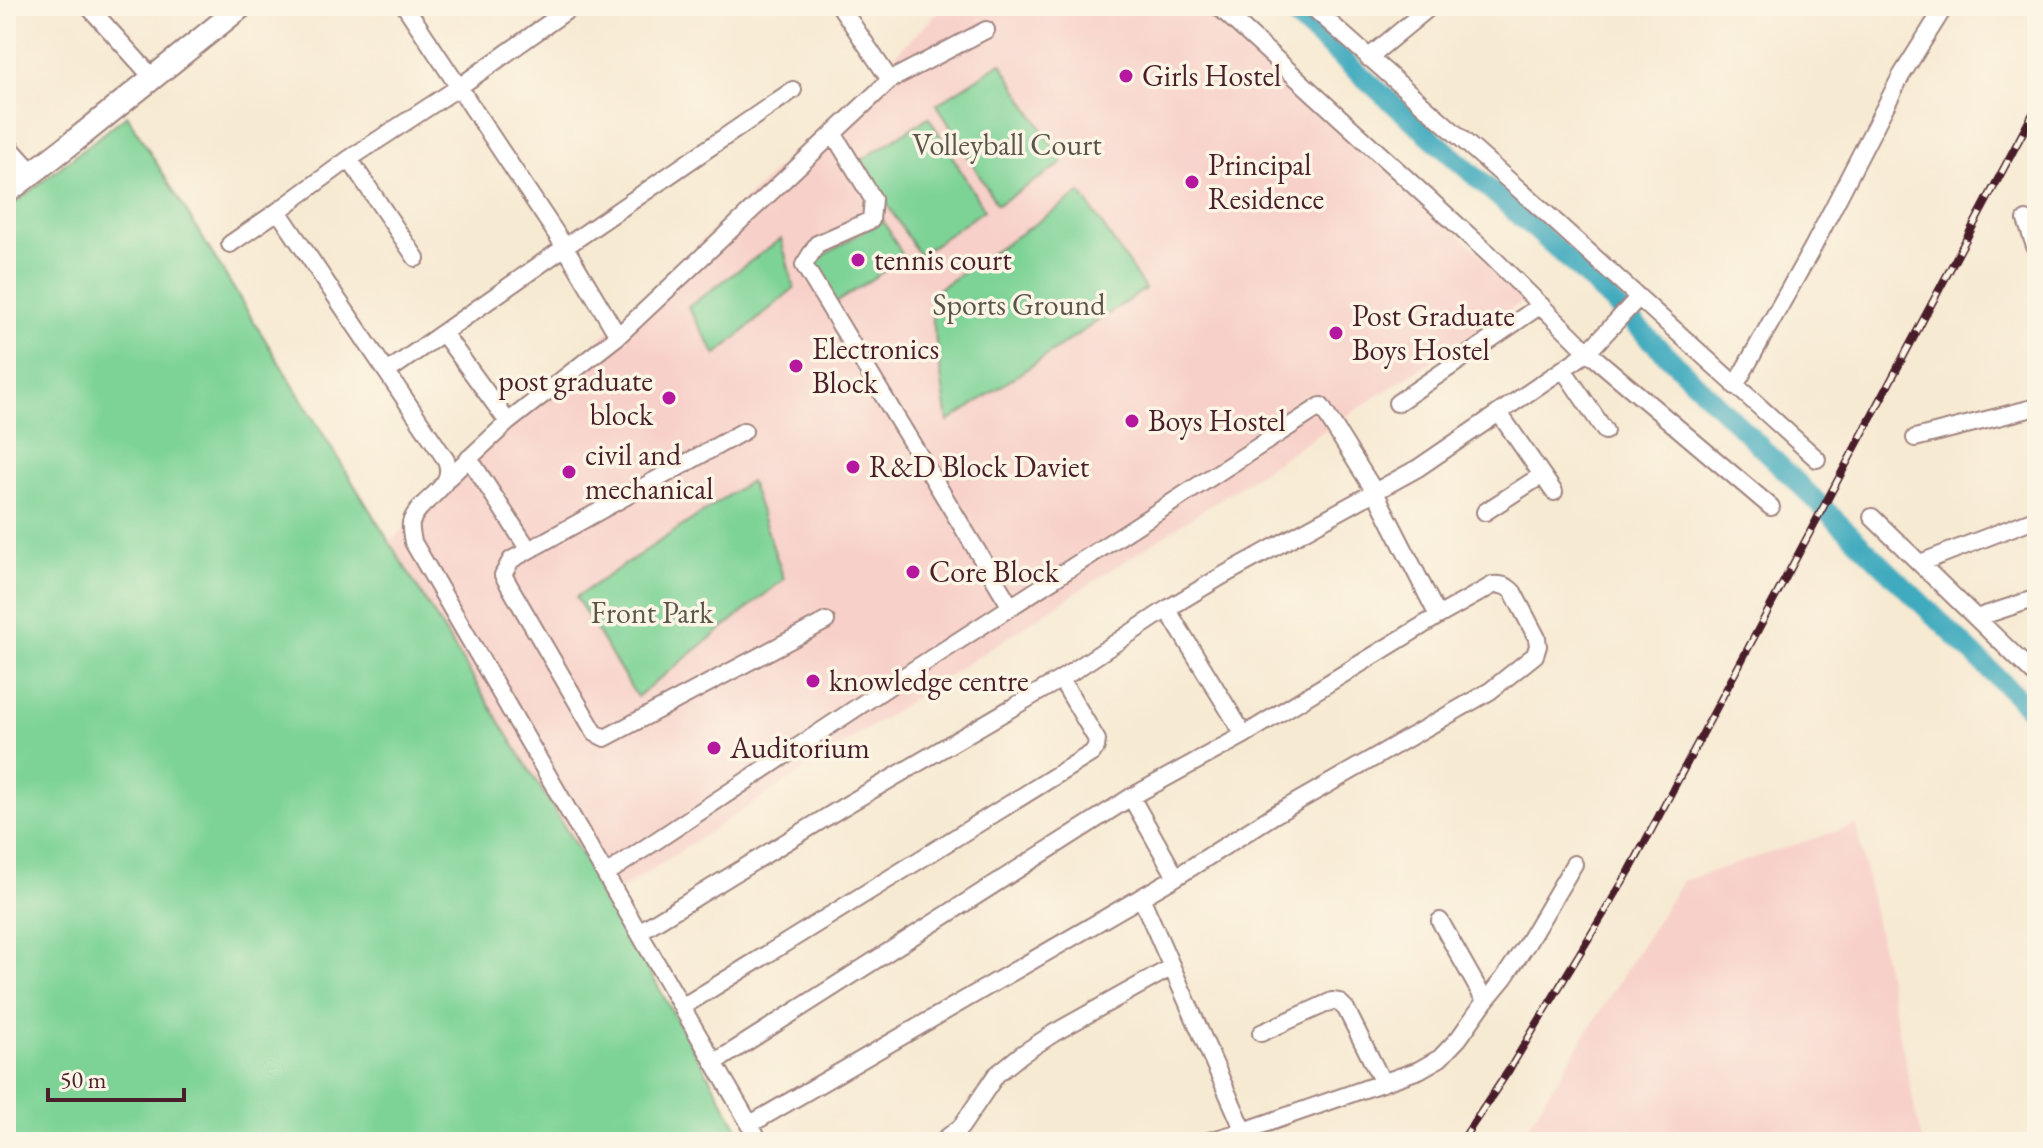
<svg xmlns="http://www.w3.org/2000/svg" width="2043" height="1148" font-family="'EB Garamond',serif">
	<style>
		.built { fill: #f7d0c9 }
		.green { fill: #7dd396; stroke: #647960; stroke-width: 2 }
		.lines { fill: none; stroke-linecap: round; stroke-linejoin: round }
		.canal { stroke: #3faabe; stroke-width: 20 }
		.minor-casing { stroke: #a0847f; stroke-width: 20 }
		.tertiary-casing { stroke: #a0847f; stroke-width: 26 }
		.minor { stroke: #fff; stroke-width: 16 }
		.tertiary { stroke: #fff; stroke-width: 22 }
		.rail-casing { stroke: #4a1f2b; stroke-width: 8 }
		.rail { stroke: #fcf5e5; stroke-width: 5; stroke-dasharray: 15; stroke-linecap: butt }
		.poi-dot { fill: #b5179e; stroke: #fcf5e5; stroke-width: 3 }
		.labels { text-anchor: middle; stroke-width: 7; stroke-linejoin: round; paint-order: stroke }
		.poi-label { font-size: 30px; fill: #4a1f2b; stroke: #fcf5e5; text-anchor: start }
		.park-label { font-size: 30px; fill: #59554b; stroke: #fcf5e5 }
	</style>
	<rect width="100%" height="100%" fill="#fcf5e5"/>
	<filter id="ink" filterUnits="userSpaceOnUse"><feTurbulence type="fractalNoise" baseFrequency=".0125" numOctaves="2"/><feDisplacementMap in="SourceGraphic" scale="16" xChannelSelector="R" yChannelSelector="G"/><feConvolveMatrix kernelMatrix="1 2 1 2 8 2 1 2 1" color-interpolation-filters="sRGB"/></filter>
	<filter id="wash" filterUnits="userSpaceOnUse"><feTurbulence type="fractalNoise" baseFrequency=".006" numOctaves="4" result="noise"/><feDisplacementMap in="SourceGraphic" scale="32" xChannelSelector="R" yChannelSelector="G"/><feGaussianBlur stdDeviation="1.8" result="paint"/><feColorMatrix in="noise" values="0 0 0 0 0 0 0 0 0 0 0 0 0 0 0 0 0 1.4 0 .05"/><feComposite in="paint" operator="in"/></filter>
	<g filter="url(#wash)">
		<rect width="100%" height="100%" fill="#f7ead3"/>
		<!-- built -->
		<path class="built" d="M945,6H1210L1528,298L608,898L389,543Z
			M1856,825L1922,1142H1518L1682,881Z"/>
		<!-- green -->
		<path class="green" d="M1001,63L1063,163L997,205L937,104Z
			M127,115L608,898L746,1142H6V210Z
			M929,117L984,210L919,255L860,161Z
			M1081,193L1145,289L948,422L929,295Z
			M883,220L904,258L835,303L811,263Z
			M781,239L794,288L716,355L688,307Z
			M750,481L784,579L637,697L576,597Z"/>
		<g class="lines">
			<!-- canal -->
			<path class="canal" d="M1283,6L1566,257L2037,716"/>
		</g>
	</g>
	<g filter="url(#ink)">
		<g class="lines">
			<!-- minor casing -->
			<g class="minor-casing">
				<path id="minor" d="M88,6L153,78
					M405,6L565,247L618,336
					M840,6L890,80
					M1218,6L1490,255L1588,352L1771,507
					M1311,6L1548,215L1817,459
					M1368,58L1431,6
					M833,133L873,199L871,220L817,244L804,265L1011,607
					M6,143L33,173
					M349,159L416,258
					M278,211L446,460C458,489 418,498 411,523C410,529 412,536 413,542L760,1142
					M2026,220L2037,252
					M230,244L278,211L349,159L459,87L573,6
					M443,333L508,422
					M1563,369L1605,431
					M387,372L565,247L793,90
					M1735,386L1813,247L1901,76L1945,6
					M1397,403L1541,305
					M1499,413L1554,492
					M1915,438L2037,407
					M469,458L529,550L744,431
					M448,478L508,422L618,336L890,80L986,30
					M1485,512L1542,475
					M1872,517L2037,677
					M529,550L511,560L503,575L595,733L605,738L826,621
					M1920,563L2037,518
					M1167,609L1244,735
					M1976,618L2037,598
					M1131,797L1176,877
					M606,874L921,665L1321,406L1375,492L1438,616
					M1141,897L1244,1131
					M1440,921L1485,1001
					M639,932L843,807L1061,679L1167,609L1222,576L1418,468L1588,352L1638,298
					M682,1007L1092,753L1096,747L1097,740L1061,679
					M1261,1033L1332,1001L1339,1002L1346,1009L1383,1083
					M714,1063L1131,797L1244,735L1438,616L1493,585C1502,584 1507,586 1513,592L1537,638L1538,646L1535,655L1490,691L1274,815L1176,877L749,1125
					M941,1142L961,1127L996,1075L1022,1054L1054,1033L1172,967
					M1205,1142L1244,1131L1419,1070L1440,1058L1459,1038L1485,1001L1504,978L1528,942L1574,864"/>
			</g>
			<!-- tertiary casing -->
			<g class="tertiary-casing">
				<path id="tertiary" d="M6,193L73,142L242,6"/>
			</g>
			<!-- minor -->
			<use href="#minor" class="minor"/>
			<!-- tertiary -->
			<use href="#tertiary" class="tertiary"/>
			<!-- rail casing -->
			<g class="rail-casing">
				<path id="rail" d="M1461,1142L1509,1070L1630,870L2037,106"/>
			</g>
			<!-- rail -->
			<use href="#rail" class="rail"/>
		</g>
	</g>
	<!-- markers -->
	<g class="poi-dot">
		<circle cx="1126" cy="76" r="8"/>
		<circle cx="1192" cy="182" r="8"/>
		<circle cx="858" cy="260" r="8"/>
		<circle cx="1336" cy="333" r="8"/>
		<circle cx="796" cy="366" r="8"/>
		<circle cx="669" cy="398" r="8"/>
		<circle cx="1132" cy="421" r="8"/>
		<circle cx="853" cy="467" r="8"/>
		<circle cx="569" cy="472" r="8"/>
		<circle cx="913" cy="572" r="8"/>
		<circle cx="813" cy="681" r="8"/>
		<circle cx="714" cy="748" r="8"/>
	</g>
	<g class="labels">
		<!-- poi labels -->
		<g class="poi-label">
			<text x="1142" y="86">Girls Hostel</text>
			<text x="1208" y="175">Principal<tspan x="1208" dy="34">Residence</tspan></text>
			<text x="874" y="270">tennis court</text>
			<text x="1352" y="326">Post Graduate<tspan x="1352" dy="34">Boys Hostel</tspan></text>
			<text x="812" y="359">Electronics<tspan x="812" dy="34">Block</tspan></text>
			<text x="653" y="391" text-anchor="end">post graduate<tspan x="653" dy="34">block</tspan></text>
			<text x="1148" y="431">Boys Hostel</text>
			<text x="585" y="465">civil and<tspan x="585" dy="34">mechanical</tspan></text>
			<text x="869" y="477">R&amp;D Block Daviet</text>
			<text x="929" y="582">Core Block</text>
			<text x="829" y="691">knowledge centre</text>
			<text x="730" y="758">Auditorium</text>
		</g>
		<!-- park labels -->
		<g class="park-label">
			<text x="1007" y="155">Volleyball Court</text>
			<text x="1019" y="315">Sports Ground</text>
			<text x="652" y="623">Front Park</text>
		</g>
	</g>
	<!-- margin -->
	<rect width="2043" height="1148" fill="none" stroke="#fcf5e5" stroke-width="32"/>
	<!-- scale -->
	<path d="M48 1088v12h136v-12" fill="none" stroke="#4a1f2b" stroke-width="4"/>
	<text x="60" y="1088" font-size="24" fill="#4a1f2b" stroke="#fcf5e5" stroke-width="6" paint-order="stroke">50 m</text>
</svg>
